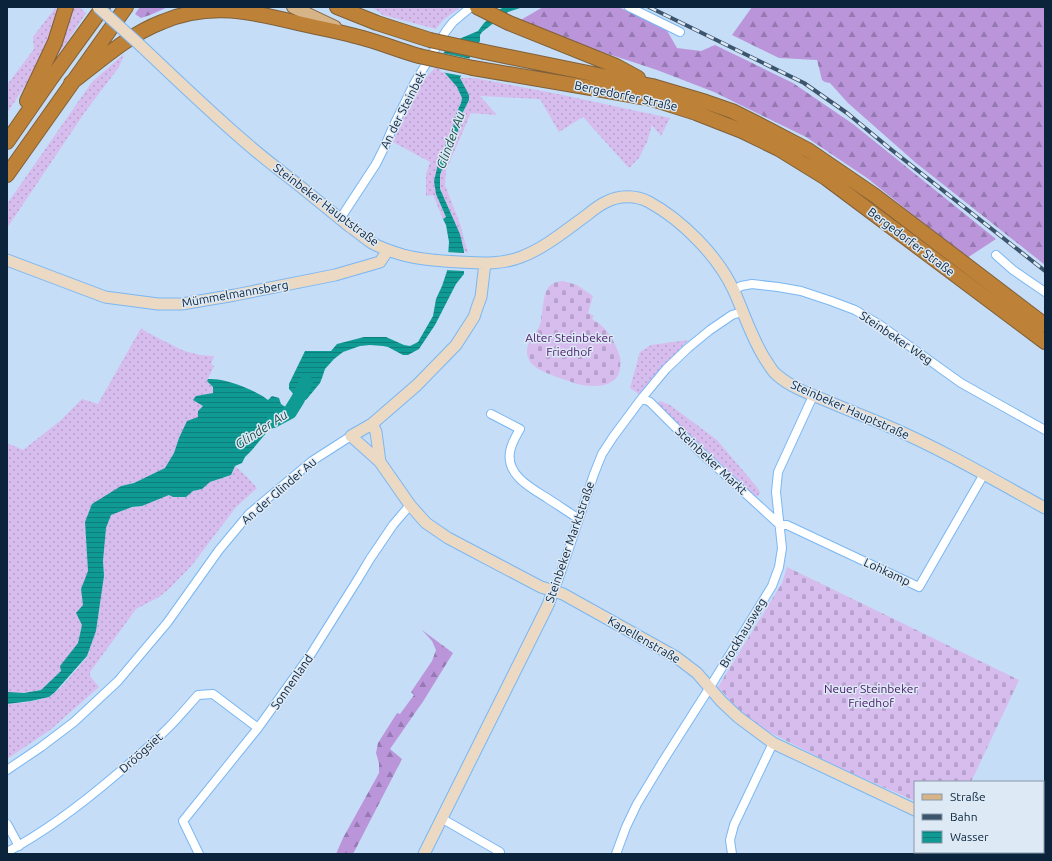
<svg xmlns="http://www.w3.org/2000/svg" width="1052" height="861" font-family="Ubuntu,sans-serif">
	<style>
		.grass { fill: url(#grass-dots) }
		.forest { fill: url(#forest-firs) }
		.cemetery { fill: url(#cemetery-stones) }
		.water { fill: url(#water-rules) }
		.pier { fill: #c5ddf6 }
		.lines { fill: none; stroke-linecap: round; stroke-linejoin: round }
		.river { stroke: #0f9b94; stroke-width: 14 }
		.street-casing { stroke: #7ab7f4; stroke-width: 10 }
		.secondary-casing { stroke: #7ab7f4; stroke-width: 13 }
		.primary-casing { stroke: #7f6039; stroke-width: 14 }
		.highway-casing { stroke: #7f6039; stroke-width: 16 }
		.street { stroke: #fff; stroke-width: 8 }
		.secondary { stroke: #ebd9c3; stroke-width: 11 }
		.primary { stroke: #d7b388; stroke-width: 12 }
		.highway { stroke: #bd8138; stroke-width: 14 }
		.rail-casing { stroke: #3c556d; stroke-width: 4 }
		.rail { stroke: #dde9f5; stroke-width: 2.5; stroke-dasharray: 8; stroke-linecap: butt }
		.secondary-bridge-casing { stroke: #7ab7f4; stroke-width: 13; stroke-linecap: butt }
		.highway-bridge-casing { stroke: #7f6039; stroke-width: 16; stroke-linecap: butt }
		.secondary-bridge { stroke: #ebd9c3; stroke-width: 11 }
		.highway-bridge { stroke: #bd8138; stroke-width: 14 }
		.labels { text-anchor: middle; stroke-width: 3; stroke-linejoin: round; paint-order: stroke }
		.street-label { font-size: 12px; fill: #0b243c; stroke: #dde9f5 }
		.park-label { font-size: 12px; fill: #481667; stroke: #dde9f5 }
		.water-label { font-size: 13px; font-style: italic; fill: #1e504d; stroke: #dde9f5 }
	</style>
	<defs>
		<pattern id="grass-dots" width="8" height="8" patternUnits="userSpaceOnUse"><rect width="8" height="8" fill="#d7bcee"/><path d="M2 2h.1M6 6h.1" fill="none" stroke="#b7a1cd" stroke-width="1.8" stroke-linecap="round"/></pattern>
		<pattern id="forest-firs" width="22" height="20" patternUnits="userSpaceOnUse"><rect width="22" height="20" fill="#bb95da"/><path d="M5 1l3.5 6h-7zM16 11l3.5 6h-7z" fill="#9679b2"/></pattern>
		<pattern id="cemetery-stones" width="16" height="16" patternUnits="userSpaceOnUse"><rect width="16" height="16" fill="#d7bcee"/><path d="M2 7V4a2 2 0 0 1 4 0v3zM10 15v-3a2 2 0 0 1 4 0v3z" fill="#b7a1cd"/></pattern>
		<pattern id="water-rules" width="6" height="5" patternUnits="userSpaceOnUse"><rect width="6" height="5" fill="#0f9b94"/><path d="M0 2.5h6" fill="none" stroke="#0d7e7a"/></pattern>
	</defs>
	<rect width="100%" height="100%" fill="#c5ddf6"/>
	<!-- grass -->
	<path class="grass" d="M73,7H79L86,13L58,55V52Z
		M372,7H461L443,20L436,29L383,15Z
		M55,8L60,11L47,47L27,83L7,113V85L34,49L33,37Z
		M124,54L119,67L85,112L7,228V204L92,82Z
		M438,65L457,87L462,98L461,103L456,114L453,127L438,164L441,207L446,217L443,219L433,195L426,196V174L430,162L393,142L406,111L420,83Z
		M460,78H474L558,94L670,118L661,136L652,125L647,142L639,158L629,168L583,117L559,132L540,99L480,96L497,115L471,113L446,170L445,185L460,224L468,253L464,251L460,234L440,189V175L460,126L461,116L469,100Z
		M141,328L150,334L184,351L200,355L214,356L211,364L214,366L207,381L213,387V393L196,396L194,400L203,406L198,417L179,438L174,453L165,468L134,483L121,486L85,522L88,572L81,589L83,605L82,625L78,643L61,666V671L41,690L23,693L7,692V443L23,450L60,421L82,399L98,404Z
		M688,340L639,394L630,388L640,352L651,345Z
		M660,401L670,405L717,440L756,486L760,492L758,496H755L657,404Z
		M235,466L247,477L257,488L236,507L192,565L169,589L159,597L136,609L90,672V676L99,687L50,730L7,759V704C20,703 35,702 48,697C58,694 79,666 87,657L96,631L104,576L103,561L106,527L111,515L132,507L142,506L169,495L186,497L193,491L202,489L210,482L231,475Z"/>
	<!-- forest -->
	<path class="forest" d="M140,7H168L150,15L141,18L135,14Z
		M543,7H618L665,27L677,48L701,51L715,45L793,83L853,124L996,239L967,258L867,178L806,137L714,92L657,70L578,44L519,21Z
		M752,7H1045V265L916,163L848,103L830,83L825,82L822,80L817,60L779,58L732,35Z
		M422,630L453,653L424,700L390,749L402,759L353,854H336L343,838L379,773V763L376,753L378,743L397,713L400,714L414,695L411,692L432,661L436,650L432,641Z"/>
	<!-- cemetery -->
	<path class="cemetery" d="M563,281L577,285L593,296L588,313L594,316L592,319C608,328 614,340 620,357C621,361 620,365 620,369C617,389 590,388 574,383C568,381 561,378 554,376C547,373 538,370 533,365C529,362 527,356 527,352C526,343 535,335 539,327C541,323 541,317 542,313C544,303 543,288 554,283C556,282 560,281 563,281Z
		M787,567L1019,680L971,782H915V801L838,767L769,732L753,722L735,706L718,687L782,583Z"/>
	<!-- water -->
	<path class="water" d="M505,7H523L508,12L482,32L480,35V41L471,55L460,78L469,95V100L461,116L460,126L444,164L440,175V189L460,234L464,251V274L456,284L435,325L419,349L408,355H403L388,347L383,346L370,345L360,346L343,352L334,359L325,369L322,378L320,383L306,400L301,399L299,400L289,389V384L305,351H331L337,344L364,337H386L404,345L410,346L418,342L433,316L436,299L442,286L447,271L449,242L446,225L443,219L446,217L436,194L434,181L438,164L453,127L456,114L461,103L462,98L457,87L438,65L444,52L459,39L478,31L484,23L500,9Z
		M208,379C212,379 217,379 221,380C233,382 259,392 268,400L272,396L279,398L281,404L287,408L291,415L287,419L267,432L252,450L245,457L242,463L235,466L231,475L210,482L202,489L193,491L186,497H173L169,495L142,506L132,507L111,515L106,528L103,561L104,576L96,631L87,656L55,692L49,697L31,701L7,704V692L24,693L41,690L61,671L60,666L78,643L82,625L76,613L83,605L81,589L88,571L85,522L92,504L121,486L134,483L165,468L174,453L179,438L187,421L198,417V411L203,406L193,400L196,396L213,393V387L207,381Z"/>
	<!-- pier -->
	<path class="pier" d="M442,53L471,59L463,76L441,72L436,65Z
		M446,252L465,253L464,271L445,270Z"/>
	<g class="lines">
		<!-- river -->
		<path class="river" d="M273,421L290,412L298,399L306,382"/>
		<!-- street casing -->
		<g class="street-casing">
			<path id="street" d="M629,7L680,32
				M340,219L376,164L384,148L393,127L415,82L446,31L453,22L471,7
				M996,255L1013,270L1045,292
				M734,290L741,286L752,284L778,287L801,291L831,301L855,310L880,325L961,383L1045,430
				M642,398L650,402L697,449L780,525
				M491,414L520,429C516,436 511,444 510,452C506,475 531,488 547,498C558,505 568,512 579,519
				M780,525H787L919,587L984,474
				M553,591L558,581L594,474L602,454L613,437L642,398L666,369L688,348L710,330L732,315L742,312
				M7,770L41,747L74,722L118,681L167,623L219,550L249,514L312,461L351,436
				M441,818L500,852V854
				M7,824L19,846
				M1043,842L1045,838
				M7,852C47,831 83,803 117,774C135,759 152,744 169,727C179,717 188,706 198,695L213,694L258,728
				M199,854L183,821L258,728L311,654L358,579L370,559L393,525L410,505
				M616,854L626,827L637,804L663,761L710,687L772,586L779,567L782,548L776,492L778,472L813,396
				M732,854L730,840L734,825L773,743
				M1037,854L1038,852"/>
		</g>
		<!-- secondary casing -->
		<g class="secondary-casing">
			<path id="secondary" d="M140,45C174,77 208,110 244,141C262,157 282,172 301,187C317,200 333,213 349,226C357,231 364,238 372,243C381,248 393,252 403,255C422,260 440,261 459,262C480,263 501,265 521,257C545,248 566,230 587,215C593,210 599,205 606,202C619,195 636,195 649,202C682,220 718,256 734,291C745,315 752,340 767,362C770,367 773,372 777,375C792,388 810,394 827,401C848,410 869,418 890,427C943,450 994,480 1045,508
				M7,260L105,297L158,304H182L235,295L335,275L380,262L388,250
				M485,263L481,297L478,305L474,317L456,345L417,385L372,424L351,436L380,462L410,505L426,523L448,538L541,587L563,594L676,657L697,673L721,701L738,717L773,743L915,810
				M372,424L376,432L380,462
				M1000,852L1003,854
				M424,854L548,605L553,591"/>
		</g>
		<!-- primary casing -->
		<g class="primary-casing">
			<path id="primary" d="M293,7L335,27"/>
		</g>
		<!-- highway casing -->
		<g class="highway-casing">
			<path id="highway" d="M337,7L377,23L430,40
				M477,7L509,23L616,66L638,78
				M485,52L652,86L706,102L732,111L758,124L808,150L874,195L1045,325
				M473,68L591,88L652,99L696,113L742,131L779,149L826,178L1045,342
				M71,83C100,61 128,35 162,22C210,1 253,12 302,24C319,28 337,31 355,36C377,41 397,50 419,56
				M27,101L55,42L66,7
				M7,142L50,80L103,7
				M7,175L126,7"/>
		</g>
		<!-- street -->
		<use href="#street" class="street"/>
		<!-- secondary -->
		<use href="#secondary" class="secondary"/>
		<!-- primary -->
		<use href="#primary" class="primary"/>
		<!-- highway -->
		<use href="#highway" class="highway"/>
		<!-- rail casing -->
		<g class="rail-casing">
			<path id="rail" d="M649,7L804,83L847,113L888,147L1045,271"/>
		</g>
		<!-- rail -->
		<use href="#rail" class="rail"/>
		<!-- secondary-bridge casing -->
		<g class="secondary-bridge-casing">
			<path id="secondary-bridge" d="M98,7L140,45"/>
		</g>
		<!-- highway-bridge casing -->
		<g class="highway-bridge-casing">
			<path id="highway-bridge" d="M430,40L485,52
				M419,56L473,68"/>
		</g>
		<!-- secondary-bridge -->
		<use href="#secondary-bridge" class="secondary-bridge"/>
		<!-- highway-bridge -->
		<use href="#highway-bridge" class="highway-bridge"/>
	</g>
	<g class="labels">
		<!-- street labels -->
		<g class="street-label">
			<text transform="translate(626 96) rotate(12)" y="4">Bergedorfer Straße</text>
			<text transform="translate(403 110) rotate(-63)" y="4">An der Steinbek</text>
			<text transform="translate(326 205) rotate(37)" y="4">Steinbeker Hauptstraße</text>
			<text transform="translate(911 242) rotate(37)" y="4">Bergedorfer Straße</text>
			<text transform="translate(235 294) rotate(-10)" y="4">Mümmelmannsberg</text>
			<text transform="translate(896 338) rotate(34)" y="4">Steinbeker Weg</text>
			<text transform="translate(850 410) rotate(24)" y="4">Steinbeker Hauptstraße</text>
			<text transform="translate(711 461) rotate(43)" y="4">Steinbeker Markt</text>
			<text transform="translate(279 491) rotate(-41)" y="4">An der Glinder Au</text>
			<text transform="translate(570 542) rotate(-71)" y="4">Steinbeker Marktstraße</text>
			<text transform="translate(887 572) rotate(25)" y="4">Lohkamp</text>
			<text transform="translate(743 633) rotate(-59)" y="4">Brockhausweg</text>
			<text transform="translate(644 640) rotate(30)" y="4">Kapellenstraße</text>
			<text transform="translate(292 682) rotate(-55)" y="4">Sonnenland</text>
			<text transform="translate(141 753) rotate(-42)" y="4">Dröögsiet</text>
		</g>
		<!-- park labels -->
		<g class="park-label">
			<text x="569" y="342">Alter Steinbeker<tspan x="569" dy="14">Friedhof</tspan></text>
			<text x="871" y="693">Neuer Steinbeker<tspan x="871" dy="14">Friedhof</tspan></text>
		</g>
		<!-- water labels -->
		<g class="water-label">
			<text transform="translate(450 140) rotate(-70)" y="5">Glinder Au</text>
			<text transform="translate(261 429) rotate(-33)" y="5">Glinder Au</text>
		</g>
	</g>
	<!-- border -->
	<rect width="1052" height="861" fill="none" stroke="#0b243c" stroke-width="16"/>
	<!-- legend -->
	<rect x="914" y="781" width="130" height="72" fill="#dde9f5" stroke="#899aab"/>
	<rect x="922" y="794" width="20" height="6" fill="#d7b388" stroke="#899aab"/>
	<text x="950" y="801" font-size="12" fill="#0b243c">Straße</text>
	<rect x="922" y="814" width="20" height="6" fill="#3c556d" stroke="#899aab"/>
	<text x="950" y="821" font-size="12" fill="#0b243c">Bahn</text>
	<rect x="922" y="831" width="20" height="12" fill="url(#water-rules)" stroke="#899aab"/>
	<text x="950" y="841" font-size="12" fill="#0b243c">Wasser</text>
</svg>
